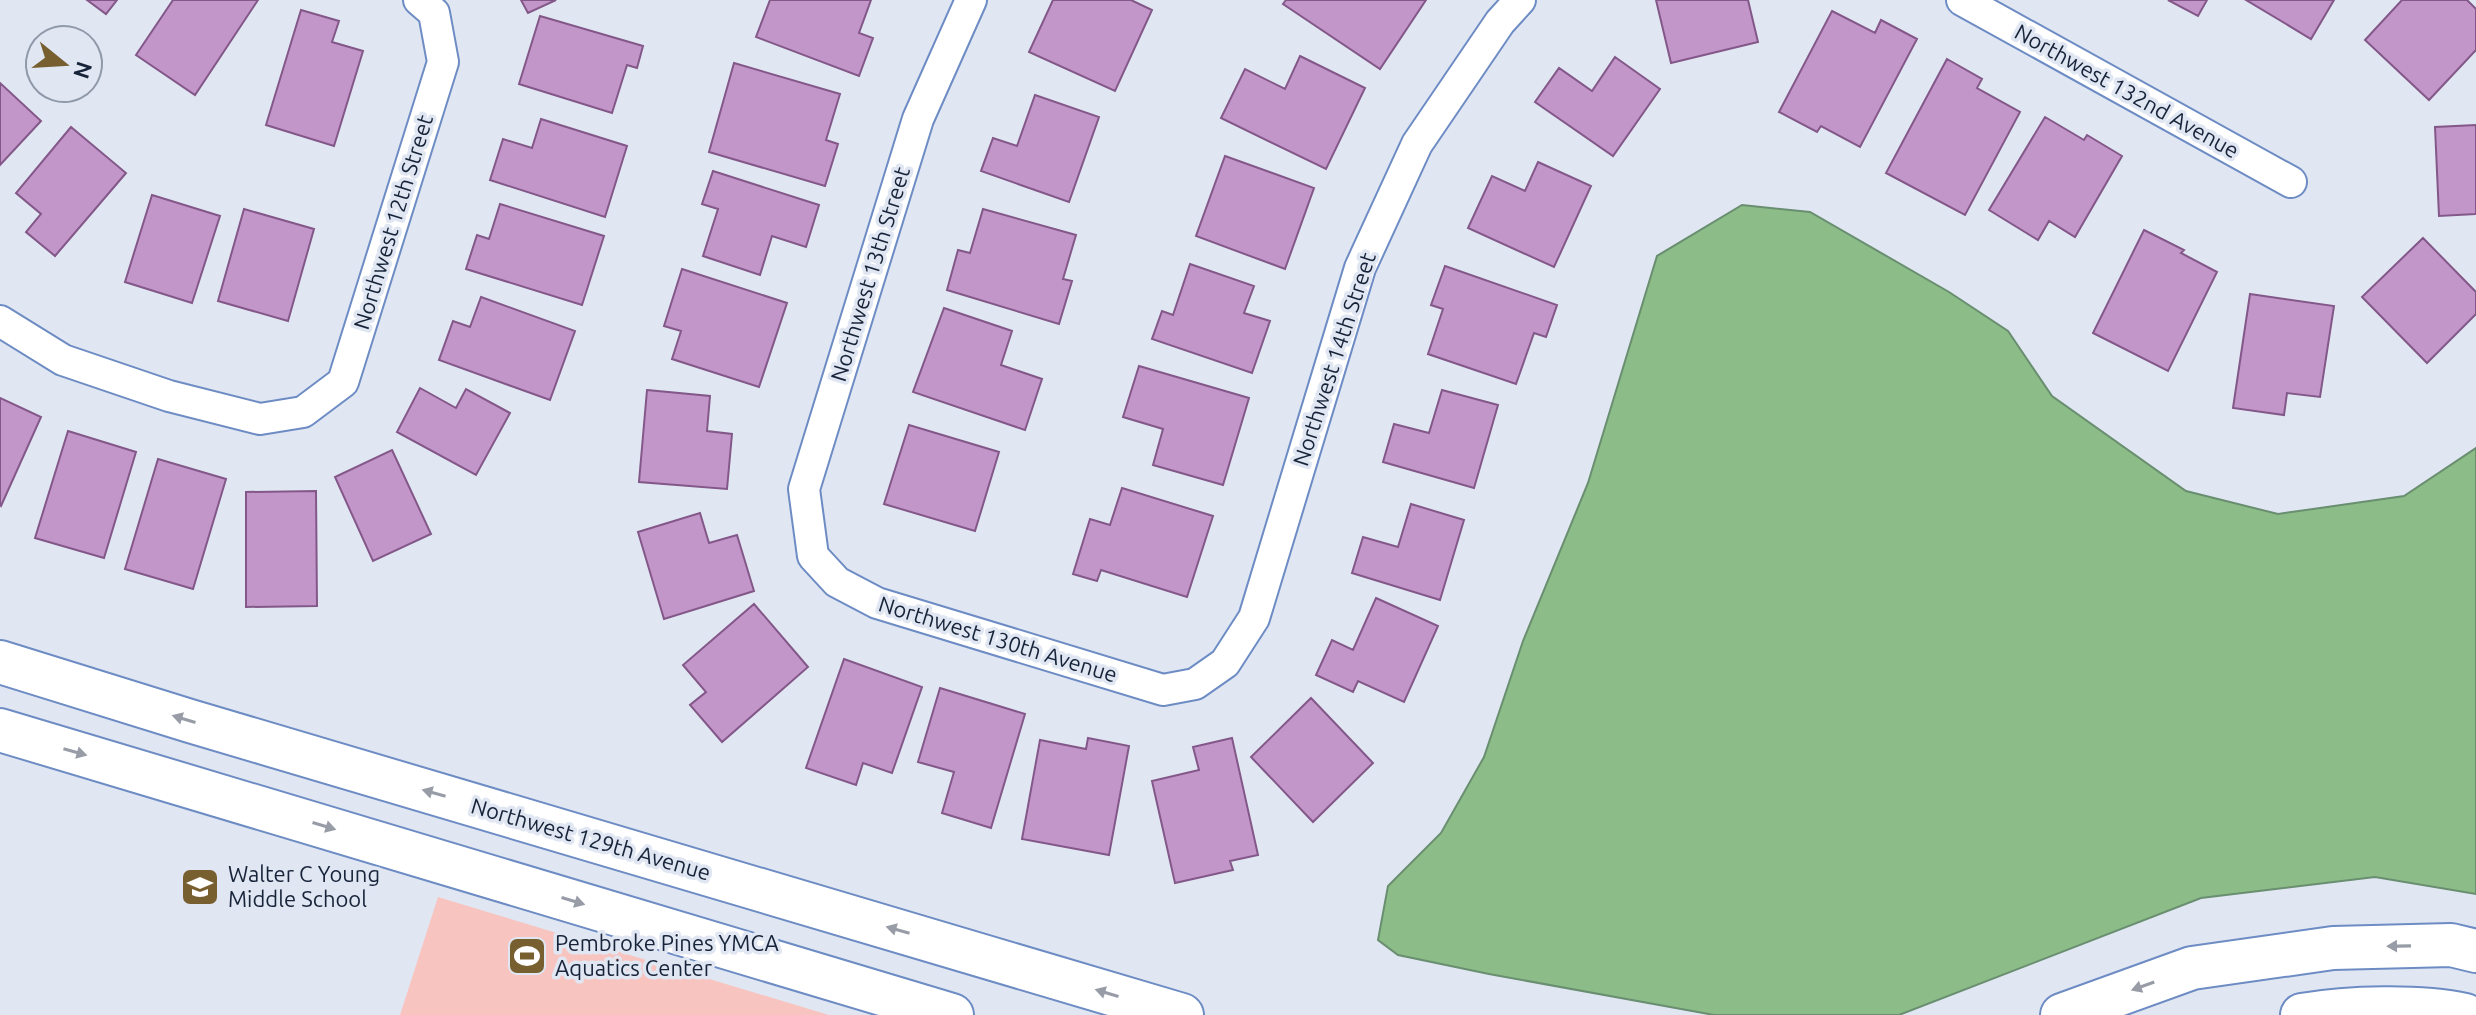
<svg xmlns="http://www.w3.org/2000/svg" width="2476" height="1015" font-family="Ubuntu,sans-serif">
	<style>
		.green { fill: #f8c4c0 }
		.water { fill: #8cbc88; stroke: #698e70; stroke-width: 2 }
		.building { fill: #c396c9; stroke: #835889; stroke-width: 2 }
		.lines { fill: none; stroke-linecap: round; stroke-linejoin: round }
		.street-casing { stroke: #6e8cc4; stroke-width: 34 }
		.secondary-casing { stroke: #6e8cc4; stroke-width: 46 }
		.street { stroke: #fff; stroke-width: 30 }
		.secondary { stroke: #fff; stroke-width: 42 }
		.oneway { fill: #979ca6 }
		.labels { text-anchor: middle; stroke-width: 7; stroke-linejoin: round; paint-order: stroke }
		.street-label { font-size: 22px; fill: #172339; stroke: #e0e7f3 }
		.poi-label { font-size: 22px; fill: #172339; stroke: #e0e7f3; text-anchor: start }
	</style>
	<rect width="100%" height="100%" fill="#e0e7f3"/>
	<!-- green -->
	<path class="green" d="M438,897L829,1015H400Z"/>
	<!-- water -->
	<path class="water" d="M1742,205L1810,212L1949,292L2008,331L2052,396L2186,491L2278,514L2404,496L2476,448V894L2375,877L2201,898L1899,1015H1714L1489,974L1398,955L1378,940L1388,886L1441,833L1484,757L1523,641L1588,483L1657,256Z"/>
	<!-- building -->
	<path class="building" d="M87,0H117L106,14Z
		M173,0H258L195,95L136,55Z
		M521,0H556L528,13Z
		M770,0H871L859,33L873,38L859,76L756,37Z
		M1053,0H1131L1152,10L1115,91L1029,52Z
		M1286,0H1426L1380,69L1283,4Z
		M1656,0H1748L1758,42L1671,63Z
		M2168,0H2207L2198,16Z
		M2246,0H2334L2311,39Z
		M2402,0H2467L2476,9V50L2429,100L2365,40Z
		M301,10L339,21L332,42L363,51L334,146L266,125Z
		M1832,11L1875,33L1881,20L1917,39L1860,147L1821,126L1817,132L1779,112Z
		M540,16L643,46L637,68L627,65L612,113L519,84Z
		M1300,56L1365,88L1326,169L1221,118L1245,69L1285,89Z
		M1615,57L1660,89L1613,156L1535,102L1559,68L1592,91Z
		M1947,59L1982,79L1977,88L2020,112L1965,215L1886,173Z
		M734,63L840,94L826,140L838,144L825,186L709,152Z
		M0,83L41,121L0,165Z
		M1035,95L1099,117L1069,202L981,171L993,138L1017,146Z
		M2045,117L2084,140L2087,135L2122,156L2075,237L2049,221L2038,240L1989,210Z
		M541,119L627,146L605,217L490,180L503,139L532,148Z
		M2476,125V214L2439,216L2435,127Z
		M71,127L126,173L55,256L26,232L41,214L16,193Z
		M1225,156L1314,188L1285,269L1196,236Z
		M1538,162L1591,186L1554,267L1468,228L1492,176L1525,191Z
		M713,171L819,205L806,247L772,236L760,275L703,256L718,209L702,204Z
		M152,195L220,216L192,303L125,282Z
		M500,204L604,236L582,305L466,269L477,235L489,239Z
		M244,209L314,229L288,321L218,301Z
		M983,209L1076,235L1063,279L1072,281L1059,324L947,290L958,250L970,253Z
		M2144,230L2184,250L2181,253L2217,272L2168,371L2093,333Z
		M2423,238L2476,292V314L2427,363L2362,297Z
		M1190,264L1254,286L1244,313L1270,321L1252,373L1152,339L1162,311L1173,315Z
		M1445,266L1557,305L1546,337L1534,333L1516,384L1428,354L1443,309L1431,305Z
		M682,269L787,303L759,387L672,359L681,331L664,326Z
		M2250,294L2334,306L2320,397L2287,393L2284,415L2233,408Z
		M481,297L575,331L550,400L439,360L453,321L470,327Z
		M944,308L1012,331L1001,365L1042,379L1025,430L913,392Z
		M1139,366L1249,398L1223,485L1153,465L1163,429L1123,417Z
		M420,388L456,408L466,389L510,413L476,475L397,432Z
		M647,390L710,396L707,431L732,434L727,489L639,482Z
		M1442,390L1498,405L1474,488L1383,462L1394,424L1429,433Z
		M0,398L41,417L1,506L0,505Z
		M909,425L999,452L975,531L884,504Z
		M68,431L136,452L104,558L35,538Z
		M392,450L431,534L373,561L335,477Z
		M158,459L226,479L193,589L125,569Z
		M1122,488L1213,516L1187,597L1101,570L1097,581L1073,574L1090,519L1110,525Z
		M316,491L317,606L246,607V492Z
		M1411,504L1464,520L1440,600L1352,573L1363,537L1398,547Z
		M700,513L709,543L737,535L754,591L664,619L638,532Z
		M1376,598L1438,626L1404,702L1358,681L1353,692L1316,675L1332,640L1353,650Z
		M754,604L808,667L722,742L690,705L706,692L683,665Z
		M844,659L922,687L892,773L863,763L856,785L806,768Z
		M940,688L1025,714L991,828L942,813L954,772L918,762Z
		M1311,698L1373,763L1313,822L1251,757Z
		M1088,738L1129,746L1109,855L1022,839L1040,740L1086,749Z
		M1232,738L1258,855L1230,861L1233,870L1175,883L1152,781L1199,770L1193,747Z"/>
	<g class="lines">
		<!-- street casing -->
		<g class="street-casing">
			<path id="street" d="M971,0L918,119L804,489L813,556L837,582L877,603L1163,690L1195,684L1225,663L1254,618L1360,268L1417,144L1500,22L1520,0
				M1962,0L2291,182
				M0,321L63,360L169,396L260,419L303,412L343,382L443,62L434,13L419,0"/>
		</g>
		<!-- secondary casing -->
		<g class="secondary-casing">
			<path id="secondary" d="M0,662L190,721L1182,1015
				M0,730L952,1015
				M2062,1015L2192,968L2333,948L2451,945L2476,951
				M2302,1015C2348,1007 2420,1005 2465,1015"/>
		</g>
		<!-- street -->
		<use href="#street" class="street"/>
		<!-- secondary -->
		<use href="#secondary" class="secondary"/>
	</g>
	<!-- one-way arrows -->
	<defs><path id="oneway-solid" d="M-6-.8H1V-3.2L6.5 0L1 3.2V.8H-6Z" transform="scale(2)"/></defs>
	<g class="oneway">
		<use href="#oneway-solid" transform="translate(184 719) rotate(-163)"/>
		<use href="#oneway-solid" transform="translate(75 752) rotate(16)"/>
		<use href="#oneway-solid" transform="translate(434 793) rotate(-164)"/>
		<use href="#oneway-solid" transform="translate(324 826) rotate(17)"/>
		<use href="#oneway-solid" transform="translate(573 901) rotate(17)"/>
		<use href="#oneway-solid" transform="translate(898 930) rotate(-164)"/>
		<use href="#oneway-solid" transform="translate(2399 946) rotate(179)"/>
		<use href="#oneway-solid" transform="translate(2143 986) rotate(160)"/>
		<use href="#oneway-solid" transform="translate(1107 993) rotate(-163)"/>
	</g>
	<!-- icons -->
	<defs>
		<g id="school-square" transform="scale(2)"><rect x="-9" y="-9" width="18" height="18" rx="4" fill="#785f30" stroke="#e0e7f3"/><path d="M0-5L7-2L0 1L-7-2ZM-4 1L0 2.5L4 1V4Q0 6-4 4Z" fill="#fff"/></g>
		<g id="stadium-square" transform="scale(2)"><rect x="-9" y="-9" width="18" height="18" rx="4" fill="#785f30" stroke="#e0e7f3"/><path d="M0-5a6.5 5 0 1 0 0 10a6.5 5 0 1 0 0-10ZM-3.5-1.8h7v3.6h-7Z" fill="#fff"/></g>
	</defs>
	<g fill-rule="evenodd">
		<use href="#school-square" x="200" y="887"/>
		<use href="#stadium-square" x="527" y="956"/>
	</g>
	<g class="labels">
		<!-- street labels -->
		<g class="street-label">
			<text transform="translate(2127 91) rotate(29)" y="8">Northwest 132nd Avenue</text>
			<text transform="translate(393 222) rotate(-73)" y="8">Northwest 12th Street</text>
			<text transform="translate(870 274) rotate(-73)" y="8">Northwest 13th Street</text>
			<text transform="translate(1334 359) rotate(-72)" y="8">Northwest 14th Street</text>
			<text transform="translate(998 639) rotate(17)" y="8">Northwest 130th Avenue</text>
			<text transform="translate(591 839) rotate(16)" y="8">Northwest 129th Avenue</text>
		</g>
		<!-- poi labels -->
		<g class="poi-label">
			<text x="228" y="882">Walter C Young<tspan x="228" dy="25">Middle School</tspan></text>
			<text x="555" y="951">Pembroke Pines YMCA<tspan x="555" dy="25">Aquatics Center</tspan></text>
		</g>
	</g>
	<!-- north arrow -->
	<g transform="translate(64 64) rotate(108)"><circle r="38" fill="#e0e7f3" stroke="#9099a9" stroke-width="2"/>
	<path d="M0-6L14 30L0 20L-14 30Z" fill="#785f30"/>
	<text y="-12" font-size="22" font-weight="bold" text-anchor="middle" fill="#172339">N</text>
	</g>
</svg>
